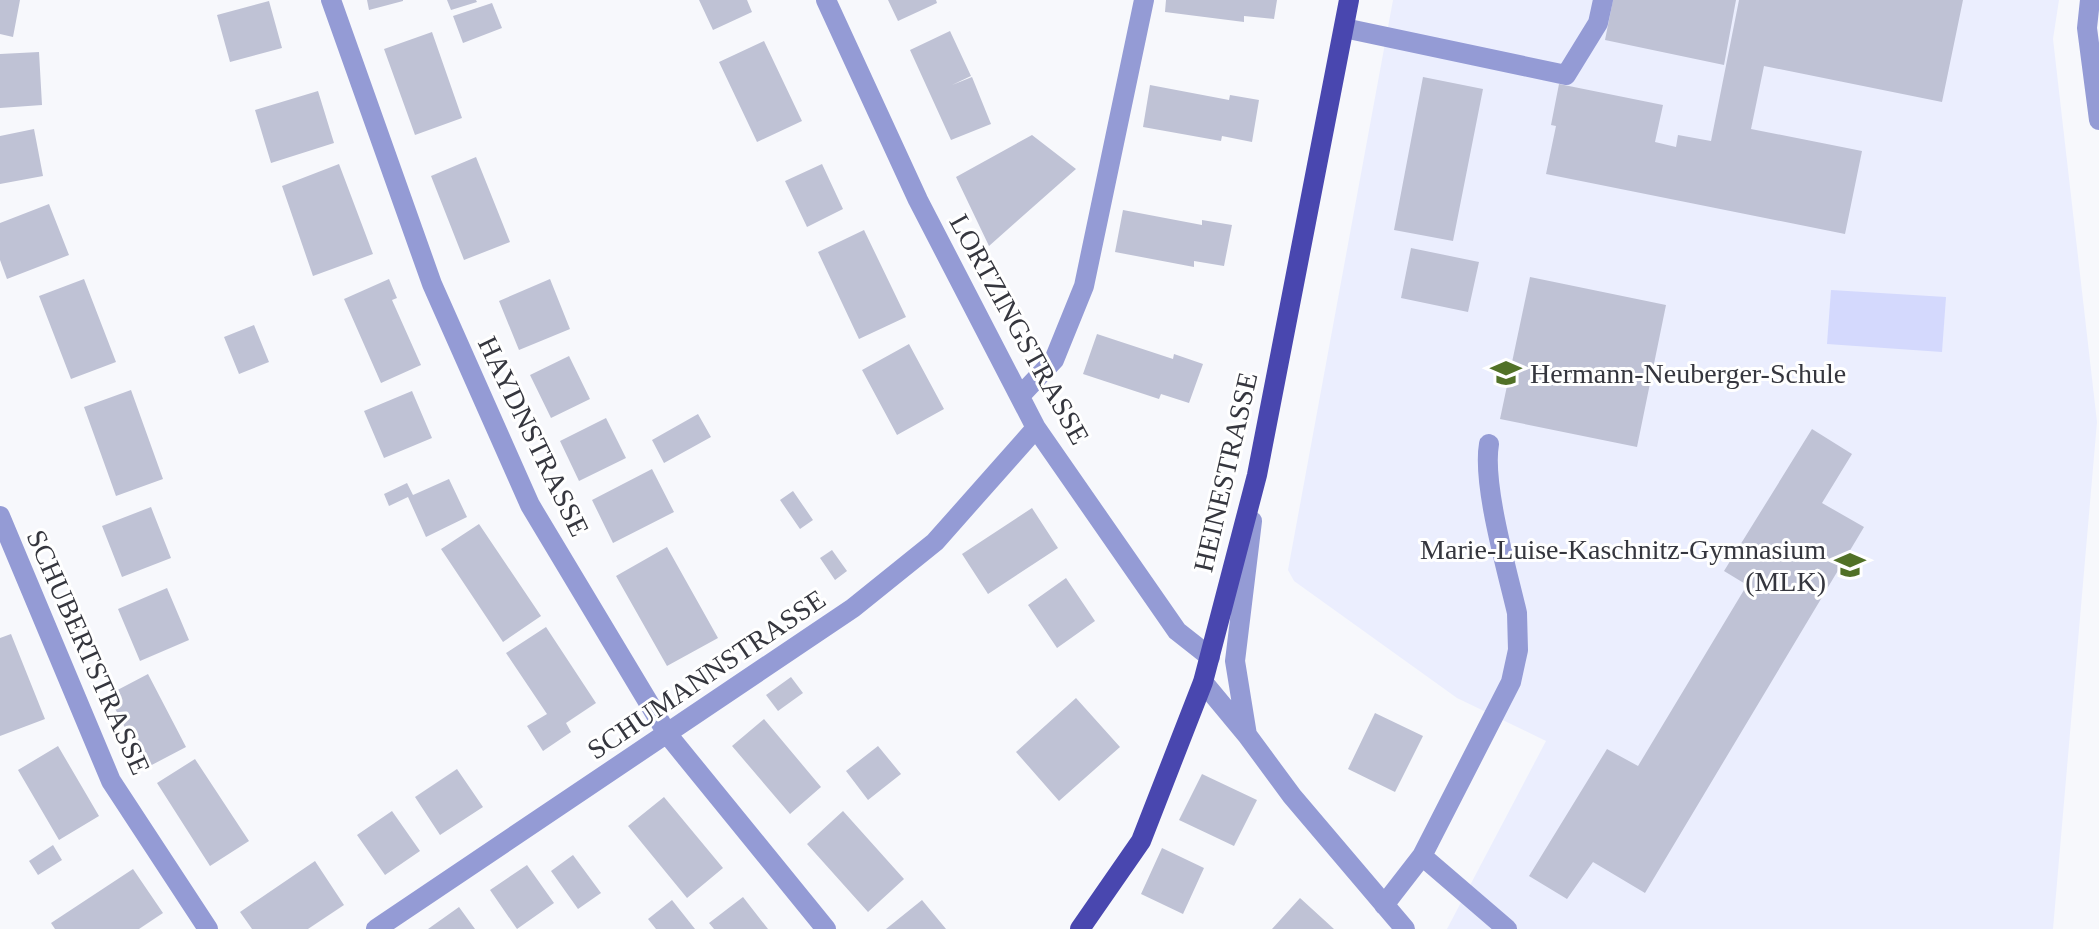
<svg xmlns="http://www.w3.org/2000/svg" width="2099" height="929" font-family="Georgia,serif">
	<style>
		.built { fill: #ebeefe }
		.green { fill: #d4d9fd }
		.building { fill: #bfc2d5 }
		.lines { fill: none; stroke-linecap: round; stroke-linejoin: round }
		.minor { stroke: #949bd5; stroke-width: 20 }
		.major { stroke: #4947af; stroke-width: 20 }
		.labels { text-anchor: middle; stroke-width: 6; stroke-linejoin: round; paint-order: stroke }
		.street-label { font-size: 28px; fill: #35363e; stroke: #fff }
		.poi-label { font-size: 28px; fill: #35363e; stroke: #fff; text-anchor: start }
	</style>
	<rect width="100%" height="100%" fill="#f7f8fc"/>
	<!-- built -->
	<path class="built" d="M1393,0H2059L2053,39L2097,422L2053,929H1447L1546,741L1457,698L1294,581L1288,570Z"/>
	<!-- green -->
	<path class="green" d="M1831,290L1946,297L1942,352L1827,344Z"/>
	<!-- building -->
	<path class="building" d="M0,0H20L13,37L0,34Z
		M367,0H403V1L369,10Z
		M447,0H476L477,2L451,10Z
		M699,0H747L752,12L713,30Z
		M888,0H936L937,3L898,21Z
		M1166,0H1277L1274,19L1244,16V22L1165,12Z
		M1613,0H1736L1724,65L1605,40Z
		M1739,0H1963L1942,102L1764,66L1751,129L1862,151L1845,234L1546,174L1556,126L1551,125L1559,84L1663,105L1655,142L1676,147L1678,135L1711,141Z
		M269,1L282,48L230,62L217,15Z
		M492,3L502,28L463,43L453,16Z
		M950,31L971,76L952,85L972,77L991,124L951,140L910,50Z
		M432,32L462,118L415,135L384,49Z
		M764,41L802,121L757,142L719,62Z
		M39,52L42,105L0,108V54Z
		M1423,77L1483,89L1453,241L1394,230Z
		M1150,85L1229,100L1230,95L1259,100L1252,142L1222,136L1221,141L1143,127Z
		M318,91L334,143L271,163L255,110Z
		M34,129L43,176L0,184V136Z
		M1032,135L1076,169L989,246L956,177Z
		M476,157L510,242L464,260L431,176Z
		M339,164L373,254L313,276L282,186Z
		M822,164L843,209L807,227L785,181Z
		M49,204L69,255L7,279L0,260V223Z
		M1123,210L1202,225V220L1232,225L1224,266L1194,261V267L1115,252Z
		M864,230L906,317L859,339L818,252Z
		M1411,248L1479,262L1468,312L1401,298Z
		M1530,277L1666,305L1637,447L1500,419Z
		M84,279L116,362L71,379L39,296Z
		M389,279L397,298L392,300L421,365L381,383L344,299Z
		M550,279L570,329L519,350L499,301Z
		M254,325L269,362L239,374L224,337Z
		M1097,334L1173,359L1174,354L1203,364L1189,403L1161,394L1159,399L1083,374Z
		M909,344L944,409L897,435L862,370Z
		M569,356L590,399L551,418L530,375Z
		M131,390L163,479L116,496L84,407Z
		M412,391L432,438L384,458L364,411Z
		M698,414L711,437L664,463L652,440Z
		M606,418L626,458L579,481L560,441Z
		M1812,429L1852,454L1822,503L1864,527L1645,893L1593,862L1567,899L1529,876L1607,749L1638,766L1747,585L1724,571Z
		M652,469L674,512L613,543L592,500Z
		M449,479L467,517L426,537L408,497L389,506L384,494L407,483L413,495Z
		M793,491L813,520L800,529L780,500Z
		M151,507L171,558L122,577L102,526Z
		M1032,508L1058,548L988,594L962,554Z
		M479,524L541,616L503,642L441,549Z
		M667,547L718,638L667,666L616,576Z
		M832,550L847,571L835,580L820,558Z
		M1066,578L1095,621L1057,648L1028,605Z
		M167,588L189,640L140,661L118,609Z
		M546,627L596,703L566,723L571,732L543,751L527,726L547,714L506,653Z
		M11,634L45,719L0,736V638Z
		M148,674L186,747L146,768L108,695Z
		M791,677L803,693L778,711L766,695Z
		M1076,698L1120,747L1059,801L1016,752Z
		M1375,713L1423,736L1395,792L1348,769Z
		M764,719L821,787L790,814L732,746Z
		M58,746L99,816L59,840L18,770Z
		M878,746L901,774L868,800L846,771Z
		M195,759L249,841L210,866L157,783Z
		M457,769L483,807L440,835L415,797Z
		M1202,774L1257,800L1234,846L1179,820Z
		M664,797L723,868L687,898L628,826Z
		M392,811L420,851L385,875L357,835Z
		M843,811L904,879L868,912L807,844Z
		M53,845L62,860L38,875L29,861Z
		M1162,848L1204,868L1183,914L1141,894Z
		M573,855L601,893L578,909L551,871Z
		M315,861L344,905L308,929H252L240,912Z
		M527,865L554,903L517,929L490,890Z
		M133,869L163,913L139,929H55L51,923Z
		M743,897L768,929H714L709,923Z
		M1300,898L1334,929H1272Z
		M672,900L695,929H656L648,919Z
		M922,900L946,929H886Z
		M459,907L475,929H428Z"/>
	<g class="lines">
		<!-- minor -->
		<path class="minor" d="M331,0L432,284L530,505L668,735L826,929
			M826,0L918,200L1036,428L1177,631L1210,657
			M2090,0L2087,28L2099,120
			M1344,28L1566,75L1598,23L1603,0
			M1021,395L1054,360L1084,286L1144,0
			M0,516L111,781L208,929
			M1203,682L1247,735L1292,796L1405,929
			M1247,735L1235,661L1252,521
			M1422,856L1511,682L1518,650L1517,613C1507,570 1482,484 1489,444
			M1384,905L1422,856L1507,929
			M376,929L853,608L935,542L1036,428"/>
		<!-- major -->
		<path class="major" d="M1080,929L1141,841L1203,682L1257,475L1349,0"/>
	</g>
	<!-- icons -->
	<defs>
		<g id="school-bare" transform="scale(2.4)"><path d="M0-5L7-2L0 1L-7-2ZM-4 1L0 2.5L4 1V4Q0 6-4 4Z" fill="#517127" stroke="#fff" stroke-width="2.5" paint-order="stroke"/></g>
	</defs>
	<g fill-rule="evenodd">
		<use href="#school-bare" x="1506" y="373"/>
		<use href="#school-bare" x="1850" y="565"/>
	</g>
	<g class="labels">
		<!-- street labels -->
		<g class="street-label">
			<text transform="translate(1020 329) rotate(61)" y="10">LORTZINGSTRASSE</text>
			<text transform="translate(534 436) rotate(64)" y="10">HAYDNSTRASSE</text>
			<text transform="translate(1225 472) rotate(-77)" y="10">HEINESTRASSE</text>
			<text transform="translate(89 652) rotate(66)" y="10">SCHUBERTSTRASSE</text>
			<text transform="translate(706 674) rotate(-34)" y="10">SCHUMANNSTRASSE</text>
		</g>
		<!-- poi labels -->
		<g class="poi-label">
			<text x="1530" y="383">Hermann-Neuberger-Schule</text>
			<text x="1826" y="559" text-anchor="end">Marie-Luise-Kaschnitz-Gymnasium<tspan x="1826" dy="32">(MLK)</tspan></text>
		</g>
	</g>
</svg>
